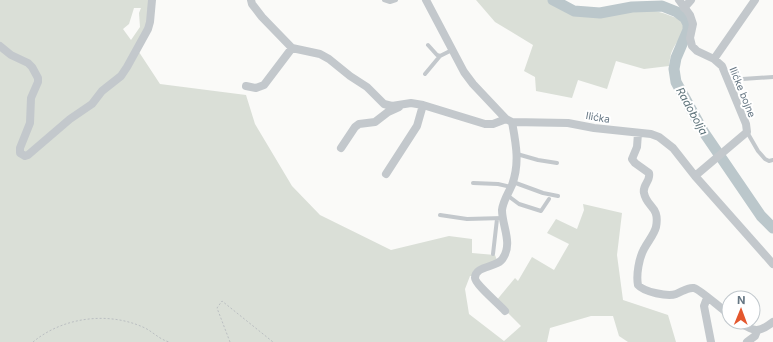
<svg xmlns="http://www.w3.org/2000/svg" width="773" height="342" font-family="Inter,sans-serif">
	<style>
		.green { fill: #dadfd7; fill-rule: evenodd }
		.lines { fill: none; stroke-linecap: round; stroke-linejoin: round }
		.river { stroke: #bbc7cb; stroke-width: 11 }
		.path { stroke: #bbbfc2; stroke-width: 1; stroke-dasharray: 2 2; stroke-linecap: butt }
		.service { stroke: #c3c8cc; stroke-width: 4 }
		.minor { stroke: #c3c8cc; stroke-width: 8 }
		.labels { text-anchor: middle; stroke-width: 4; stroke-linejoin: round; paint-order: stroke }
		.street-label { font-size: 10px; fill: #657683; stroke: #fff }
		.water-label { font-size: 11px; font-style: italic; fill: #60757c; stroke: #fff }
	</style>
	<rect width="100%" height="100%" fill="#fafaf8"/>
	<!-- green -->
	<path class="green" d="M0,0H152L151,13L137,49L160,84L246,95L255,124L292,186L320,215L391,250L449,236L472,239V253L495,255L498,263L475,276H470L465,289L469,314L504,341L521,326L496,301L515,278L518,281L532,257L554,270L569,244L547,233L556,219L577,229L584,210L583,204L622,213L617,255L623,300L668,315L676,342H628L619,336L613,316H591L550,328L547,342H0ZM134,8H141L139,13L140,27L131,40L123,29L129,24Z
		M476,0H550C573,27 605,11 635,10C647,9 659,11 671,16C676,18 680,19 685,22C687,33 677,40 673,49C670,54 670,60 669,66L644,69L616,61L607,89L578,80L572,98L536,91L535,77L524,71L533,45L495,22Z"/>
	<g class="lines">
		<!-- river -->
		<path class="river" d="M553,0L574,11L600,13L632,7L662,6L677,12L685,18L688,24V30L676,58L674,69L676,82L703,131L761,216L773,228"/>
		<!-- path -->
		<path class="path" d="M33,342C63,317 109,311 145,328C153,332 159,339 169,342
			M230,342L217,308L222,301L273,342"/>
		<!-- service -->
		<path class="service" d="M384,0L390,2L396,0
			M428,45L437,55L440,56
			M425,74L440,56L452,50
			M728,80L773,77
			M747,132L758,151L765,159L769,161L773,160
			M517,154L538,160L557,163
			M513,182L543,193L558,196
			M473,183L498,184L511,187
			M507,195L519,204L541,211L549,199
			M440,215L467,219L503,218
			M493,254L497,219"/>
		<!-- minor -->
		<path class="minor" d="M251,0L252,4L262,17L292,48L320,54L329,59L350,76L367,87L384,104L392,106L411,103L423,105L485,124H493L506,119
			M426,0L464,72L473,84L506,119L512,122L568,123L594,128L651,134L659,137L673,148L695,176L773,264
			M679,0L690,15L693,24L690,38L692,46L697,51L714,59L722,66L746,124L747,132L695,176
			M684,8L691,0
			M0,46L11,55L28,63L32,67L38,78V82L31,98L30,123L20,148V153L25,156L28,155L70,119L92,104L102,91L121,76L127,67L148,29L150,22L152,0
			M714,59L755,0
			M246,86L256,88L264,85L292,48
			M638,133L637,147L632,159L635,163L649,173C651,181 642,185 644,193C647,208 660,206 656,227C654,235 648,241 644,249C639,258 636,275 638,285C644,292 668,297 676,294C682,292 687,287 694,288C701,290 721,309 729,314
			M341,148L355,127L359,124L375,122L388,112L399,107
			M386,174L417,126L423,105
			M707,298L704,306L711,342
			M505,311C500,305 475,284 475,278C475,265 498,268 503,258C513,243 502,226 502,210C503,201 508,194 512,185C520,163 516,144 512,122
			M739,322C754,332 759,333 773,322
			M747,342L755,336L757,331"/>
	</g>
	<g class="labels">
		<!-- street labels -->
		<g class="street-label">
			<text transform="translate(743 92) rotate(68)" y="4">Ilićke bojne</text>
			<text transform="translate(598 117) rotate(10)" y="4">Ilićka</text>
		</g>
		<!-- water labels -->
		<g class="water-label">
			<text transform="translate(692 111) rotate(61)" y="4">Radobolja</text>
		</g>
	</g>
	<!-- north arrow -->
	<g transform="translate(741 310) rotate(1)"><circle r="19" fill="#ffffff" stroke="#c1c8cd"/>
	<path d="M0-3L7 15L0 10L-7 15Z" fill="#e4572e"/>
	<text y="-6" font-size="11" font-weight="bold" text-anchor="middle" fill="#657683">N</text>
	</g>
</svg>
